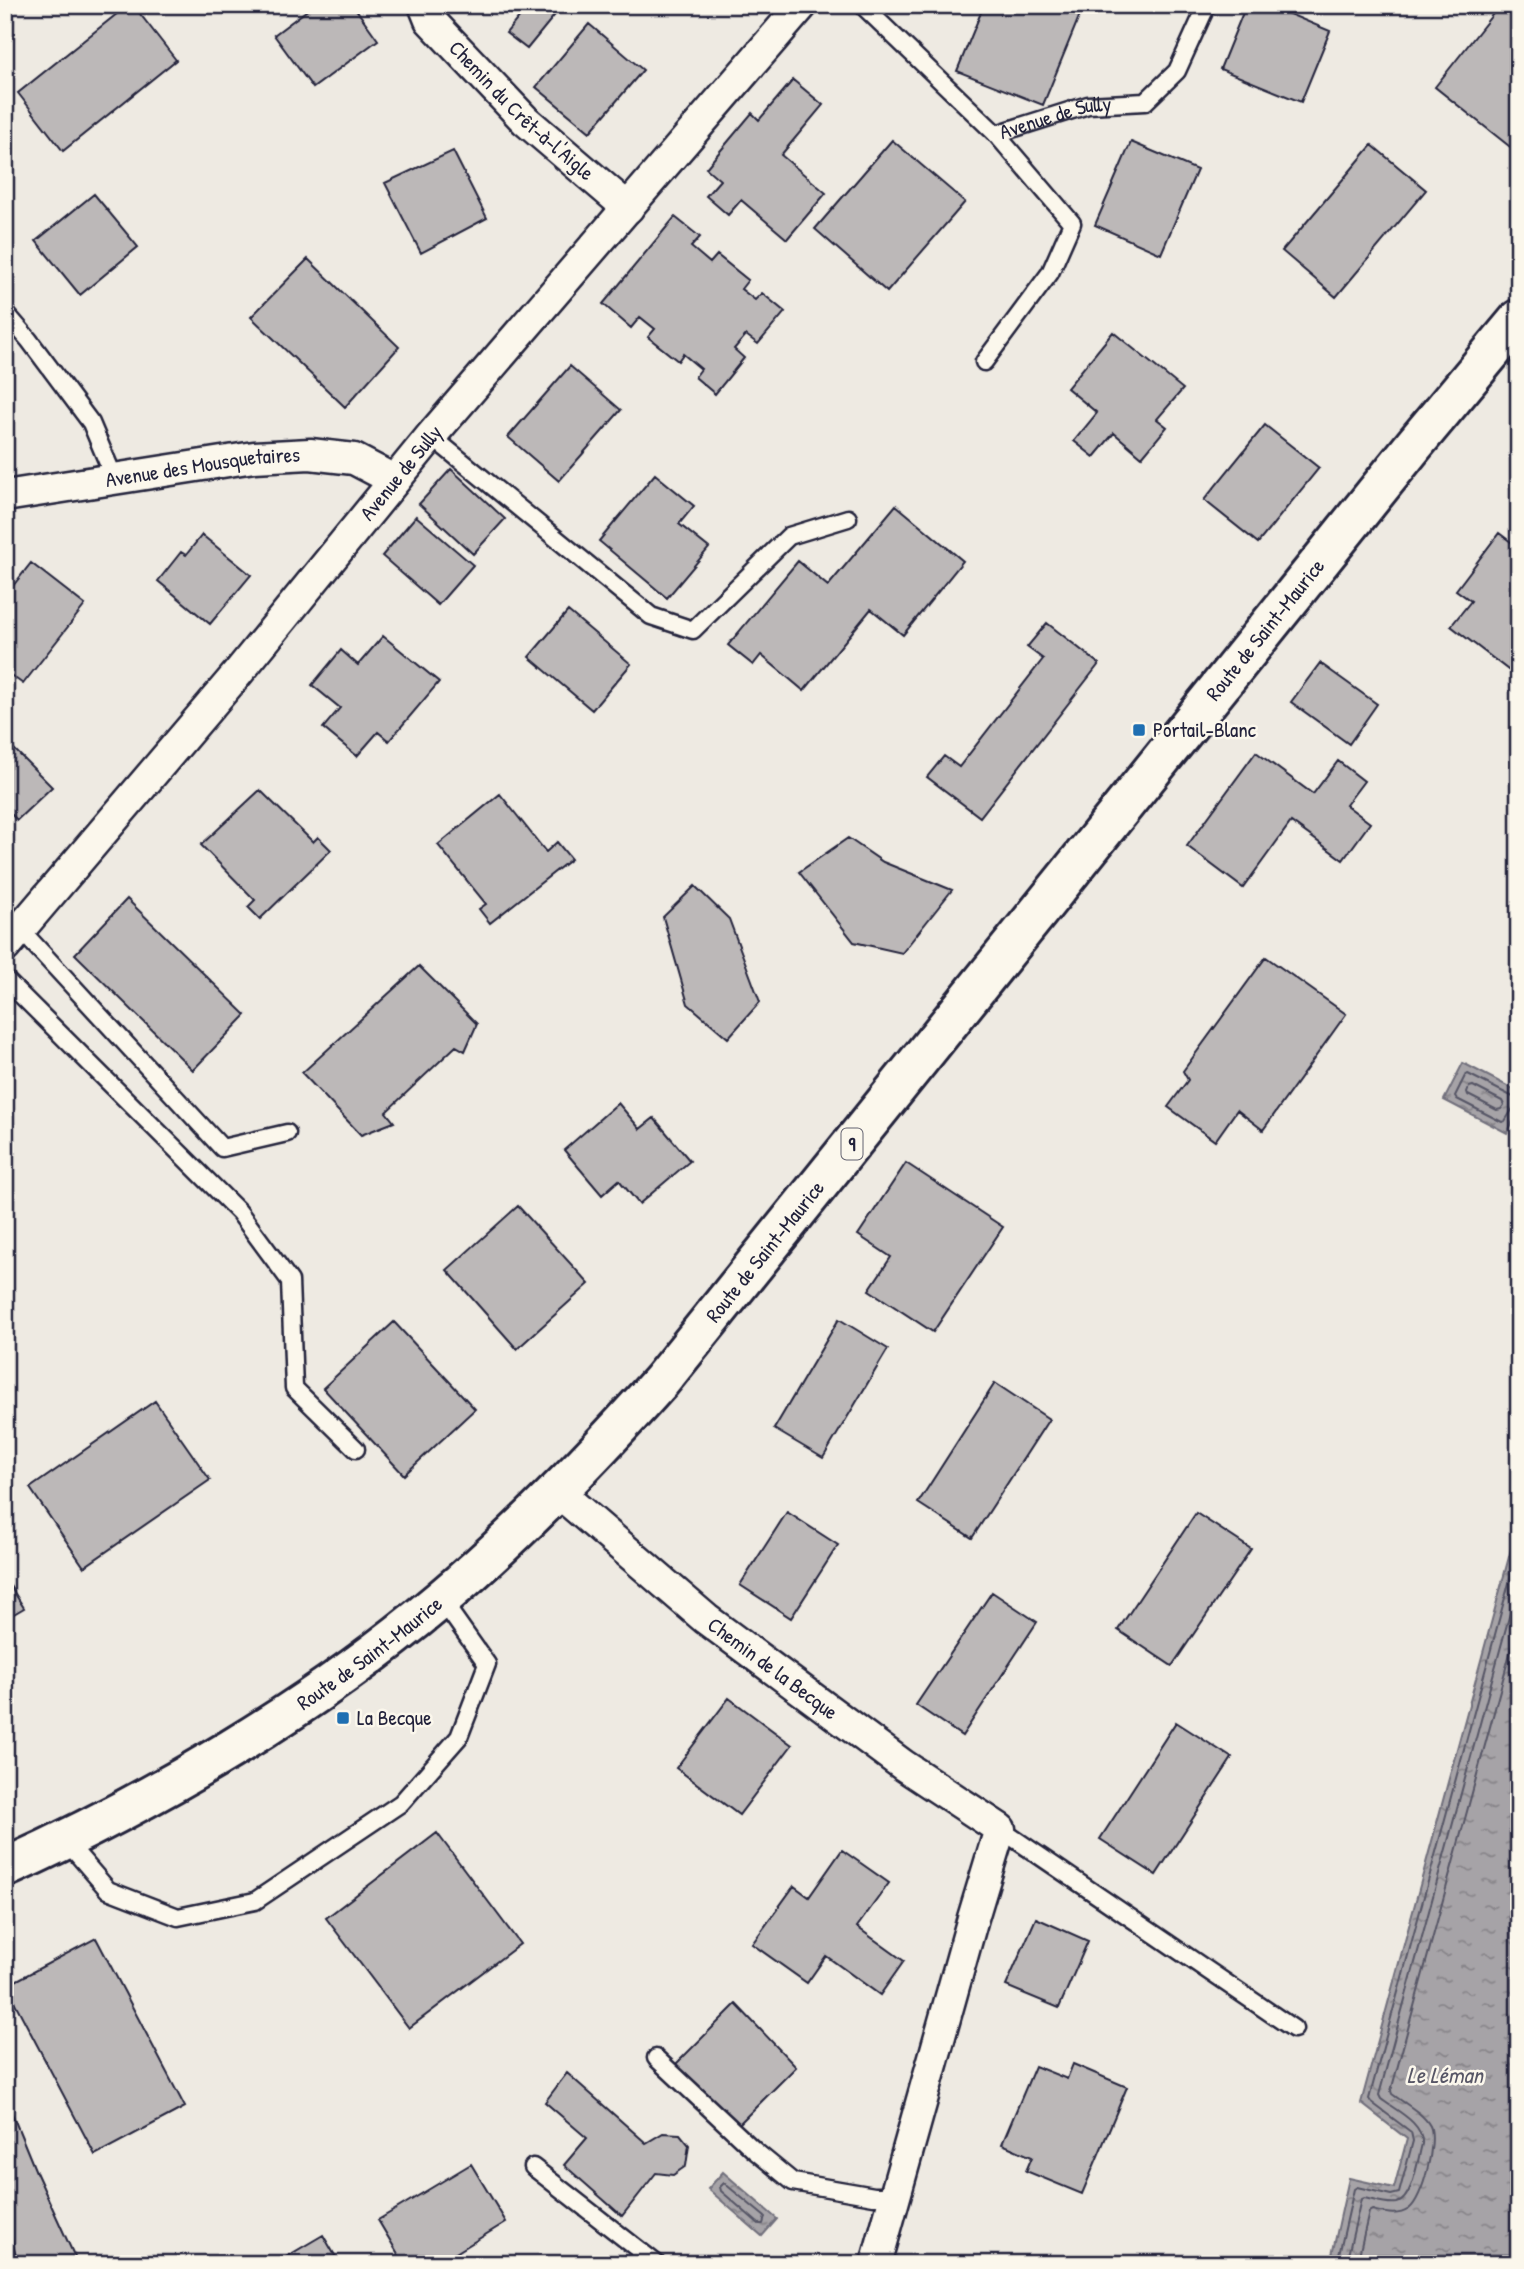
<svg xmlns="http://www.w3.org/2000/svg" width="1524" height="2269" font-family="'Patrick Hand',sans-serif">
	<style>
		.water { fill: url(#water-ripples); stroke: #716f7c; stroke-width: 2 }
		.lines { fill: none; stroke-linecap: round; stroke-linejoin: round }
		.shore { stroke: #575666; stroke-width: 2 }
		.building { fill: #bcb8b8; stroke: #22223b; stroke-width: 2 }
		.lane-casing { stroke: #22223b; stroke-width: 21 }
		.street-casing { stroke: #22223b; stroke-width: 35 }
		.primary-casing { stroke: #22223b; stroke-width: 44 }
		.lane { stroke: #fbf7ec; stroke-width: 16 }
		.street { stroke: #fbf7ec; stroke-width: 30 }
		.primary { stroke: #fbf7ec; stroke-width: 38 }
		.poi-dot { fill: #1f6fb2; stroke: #fbf7ec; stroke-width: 2.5 }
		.labels { text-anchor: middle; stroke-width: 5; stroke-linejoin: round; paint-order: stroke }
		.shield { fill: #fbf7ec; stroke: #636270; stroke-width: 2 }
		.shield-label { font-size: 19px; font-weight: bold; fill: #22223b }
		.street-label { font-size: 21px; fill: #22223b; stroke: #fbf7ec }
		.poi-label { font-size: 21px; fill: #22223b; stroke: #fbf7ec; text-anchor: start }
		.water-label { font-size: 23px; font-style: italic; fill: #575666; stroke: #fbf7ec }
	</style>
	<defs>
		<pattern id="water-ripples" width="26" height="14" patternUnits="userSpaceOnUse" patternTransform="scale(1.75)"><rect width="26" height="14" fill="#a6a3a7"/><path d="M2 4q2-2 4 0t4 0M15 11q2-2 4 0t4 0" fill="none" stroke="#878489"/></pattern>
	</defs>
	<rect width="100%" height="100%" fill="#eeeae2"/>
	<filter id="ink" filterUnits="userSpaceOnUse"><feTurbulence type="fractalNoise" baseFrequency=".0143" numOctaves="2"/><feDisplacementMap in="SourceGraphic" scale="14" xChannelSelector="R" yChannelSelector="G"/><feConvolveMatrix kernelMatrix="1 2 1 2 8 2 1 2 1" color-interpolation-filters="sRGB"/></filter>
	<g filter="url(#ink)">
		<!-- water -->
		<path class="water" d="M1463,1063L1519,1092V1110L1507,1133L1444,1100Z
			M1519,1520V2264H1330L1349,2178L1394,2188L1407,2139L1361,2103Z
			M723,2172L777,2219L762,2236L708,2189Z"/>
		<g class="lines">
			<!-- shore -->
			<path class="shore" d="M1473,1086L1502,1101L1504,1105L1501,1109L1497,1110L1468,1095L1467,1092L1469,1087Z
				M1519,1098L1513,1097L1468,1074L1465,1076L1455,1096L1457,1099L1502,1122L1505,1121L1512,1110L1519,1108
				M724,2183L765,2217L763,2224H759L721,2191L720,2187Z
				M1337,2264L1354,2189L1357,2187L1391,2195L1399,2193L1413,2141L1411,2132L1371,2102L1369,2099L1519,1546
				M1346,2264L1361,2199L1364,2198C1374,2200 1387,2205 1397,2203C1413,2199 1418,2158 1422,2144C1424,2123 1395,2110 1381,2099L1379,2095L1519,1580
				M1357,2264L1369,2212L1372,2210C1385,2213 1397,2217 1409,2209C1423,2199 1437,2141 1430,2126C1423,2113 1404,2103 1392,2094L1391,2091L1519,1620"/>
		</g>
		<!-- building -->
		<path class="building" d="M128,5H133L176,60L63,151L18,93Z
			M314,5H353L378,40L313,88L274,35Z
			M529,5H563L527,49L506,33Z
			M984,5H1084L1043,105L957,71Z
			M1246,5H1268L1330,31L1301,102L1220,69Z
			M1500,5H1519V154L1435,87Z
			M589,24L643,70L590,132L536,87Z
			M793,80L823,105L781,155L826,193L787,239L741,200L728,215L706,196L720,180L706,168L752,113L759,120Z
			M892,140L965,202L887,292L815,229Z
			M1131,142L1197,170L1161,254L1095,225Z
			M1372,145L1426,190L1336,297L1282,251Z
			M453,151L487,218L421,253L385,183Z
			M94,194L138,247L80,295L36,241Z
			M675,217L700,237L691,247L710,263L717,255L748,280L741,289L755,300L762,293L785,312L758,344L746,335L734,349L744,358L715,394L695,377L701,369L683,354L678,361L648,337L655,329L640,317L631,328L603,304Z
			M308,259L399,347L345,407L251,317Z
			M1113,332L1183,389L1157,419L1167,427L1142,457L1114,433L1094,457L1074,441L1097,413L1067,388Z
			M570,366L621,410L559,481L508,437Z
			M1265,425L1319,468L1258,543L1204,500Z
			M451,469L505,519L473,554L419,504Z
			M655,474L694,506L679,524L709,548L667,598L599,541Z
			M896,505L963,561L903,635L871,609L804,691L761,655L753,665L728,645L798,561L828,586Z
			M416,516L473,565L438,605L382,556Z
			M1499,533L1519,548V672L1516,676L1451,626L1471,601L1456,590Z
			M202,535L251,575L210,624L158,581L181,552L186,555Z
			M31,563L85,605L23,684L5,671V596Z
			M568,611L631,664L592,710L529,657Z
			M1047,623L1099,664L980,817L927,777L944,756L959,767L1043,659L1027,647Z
			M383,636L439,682L389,741L378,732L357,756L323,728L340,708L312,685L341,650L358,665Z
			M1320,663L1377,704L1349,744L1291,702Z
			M5,740L52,787L17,820L5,808Z
			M1256,752L1313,794L1338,761L1364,781L1346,805L1370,823L1343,860L1291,822L1243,888L1187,846Z
			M260,790L313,842L318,837L331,850L260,919L248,907L255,900L201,845Z
			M500,794L546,852L557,842L571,859L490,923L479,909L486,904L438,845Z
			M848,838L883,862L952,890L902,953L854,942L799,872Z
			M695,886L729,919L760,1002L728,1038L688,1004L663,917Z
			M127,899L246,1015L193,1070L75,954Z
			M1266,957L1346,1014L1263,1130L1237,1110L1215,1141L1168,1107L1188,1080L1183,1071Z
			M419,966L477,1024L465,1051L456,1046L386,1112L394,1122L361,1135L302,1073Z
			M618,1103L640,1129L654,1118L690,1161L639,1204L619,1180L602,1195L564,1150Z
			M906,1163L1003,1227L933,1332L869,1290L891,1257L858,1235Z
			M518,1206L589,1284L517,1349L447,1270Z
			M839,1319L888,1349L823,1458L774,1429Z
			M394,1322L475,1409L404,1475L323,1388Z
			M995,1383L1049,1419L972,1538L918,1503Z
			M155,1401L210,1480L84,1567L30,1488Z
			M787,1512L838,1545L791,1618L740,1585Z
			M1196,1513L1251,1549L1172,1666L1118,1630Z
			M5,1578L24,1608L5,1619Z
			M992,1592L1037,1622L962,1736L916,1705Z
			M729,1698L792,1745L739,1815L676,1768Z
			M1176,1722L1232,1758L1156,1875L1100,1839Z
			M437,1833L520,1944L409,2028L326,1918Z
			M842,1850L889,1883L857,1927L904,1961L880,1995L826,1956L807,1983L752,1944L794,1886L809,1897Z
			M1036,1918L1088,1941L1059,2008L1006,1986Z
			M96,1938L185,2107L95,2155L6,1986Z
			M736,2004L796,2067L736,2127L675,2065Z
			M1073,2064L1127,2087L1082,2194L1026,2171L1032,2157L1002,2144L1035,2066L1067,2079Z
			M567,2073L646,2143L663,2133L680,2134L689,2145L686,2166L673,2175L656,2173L622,2216L564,2165L587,2138L545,2102Z
			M5,2101L11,2111L36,2172L78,2264H18L5,2213Z
			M471,2164L506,2222L438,2264H404L378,2220Z
			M323,2235L340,2264H274Z"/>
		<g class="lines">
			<!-- lane casing -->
			<g class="lane-casing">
				<g id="lane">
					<path id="s1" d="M862,5L996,134L1088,105L1145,102L1177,71L1207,5"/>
					<path d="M5,312L29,340L91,423L115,480"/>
					<path d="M984,362L1050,273L1072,223L996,134"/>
					<path d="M431,436L651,616L693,630L789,536L848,518"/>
					<path d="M20,929L222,1148L287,1133"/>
					<path d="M5,979L239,1212L290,1281L294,1388L356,1449"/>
					<path d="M1000,1829L1294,2029"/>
					<path d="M66,1841L108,1890L178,1917L255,1901L401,1803L459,1737L487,1664L441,1599"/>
					<path d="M656,2058L754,2150L793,2182L874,2196H895"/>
					<path d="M533,2167L657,2264"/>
				</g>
			</g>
			<!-- street casing -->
			<g class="street-casing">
				<g id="street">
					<path id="s2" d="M424,5L430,20L525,120L628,208"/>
					<path id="s3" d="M5,496L254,457L310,454L354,459L394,480"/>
					<path id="s4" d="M5,947L238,673L431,436L802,5"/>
					<path id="s5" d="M558,1492L706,1619L903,1765L1000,1829L973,1918L876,2264"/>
				</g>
			</g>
			<!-- primary casing -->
			<g class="primary-casing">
				<g id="primary">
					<path id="s6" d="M5,1868C156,1800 313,1707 440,1600C520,1533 592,1458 661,1381L1414,445L1519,319"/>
				</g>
			</g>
			<!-- lane -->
			<use href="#lane" class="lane"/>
			<!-- street -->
			<use href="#street" class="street"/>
			<!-- primary -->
			<use href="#primary" class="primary"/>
		</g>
	</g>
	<!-- markers -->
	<g class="poi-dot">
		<rect x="1132" y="723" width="14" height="14" rx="3.5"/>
		<rect x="336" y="1711" width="14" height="14" rx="3.5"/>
	</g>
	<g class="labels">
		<!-- shield labels -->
		<rect class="shield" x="841.5" y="1128.5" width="21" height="31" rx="5"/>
		<g class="shield-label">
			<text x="852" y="1151">9</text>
		</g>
		<!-- street labels -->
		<g class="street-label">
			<text dy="7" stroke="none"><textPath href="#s2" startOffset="145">Chemin du Crêt-à-l'Aigle</textPath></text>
			<text dy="7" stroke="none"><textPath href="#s1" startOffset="248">Avenue de Sully</textPath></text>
			<text dy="7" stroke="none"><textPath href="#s3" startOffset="200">Avenue des Mousquetaires</textPath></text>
			<text dy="7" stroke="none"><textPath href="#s4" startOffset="618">Avenue de Sully</textPath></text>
			<text dy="7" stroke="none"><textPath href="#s6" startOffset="1788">Route de Saint-Maurice</textPath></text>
			<text dy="7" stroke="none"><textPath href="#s6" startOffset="990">Route de Saint-Maurice</textPath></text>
			<text dy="7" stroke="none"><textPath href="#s6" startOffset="424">Route de Saint-Maurice</textPath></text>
			<text dy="7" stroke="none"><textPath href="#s5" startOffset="278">Chemin de la Becque</textPath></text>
		</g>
		<!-- poi labels -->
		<g class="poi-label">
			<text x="1153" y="737">Portail-Blanc</text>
			<text x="357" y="1725">La Becque</text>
		</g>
		<!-- water labels -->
		<g class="water-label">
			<text x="1445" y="2083">Le Léman</text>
		</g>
	</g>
	<!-- margin -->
	<rect width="1524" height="2269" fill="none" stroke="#fbf7ec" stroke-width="28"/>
	<rect x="14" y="14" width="1496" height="2241" fill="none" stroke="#22223b" stroke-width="2.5" filter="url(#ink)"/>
</svg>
